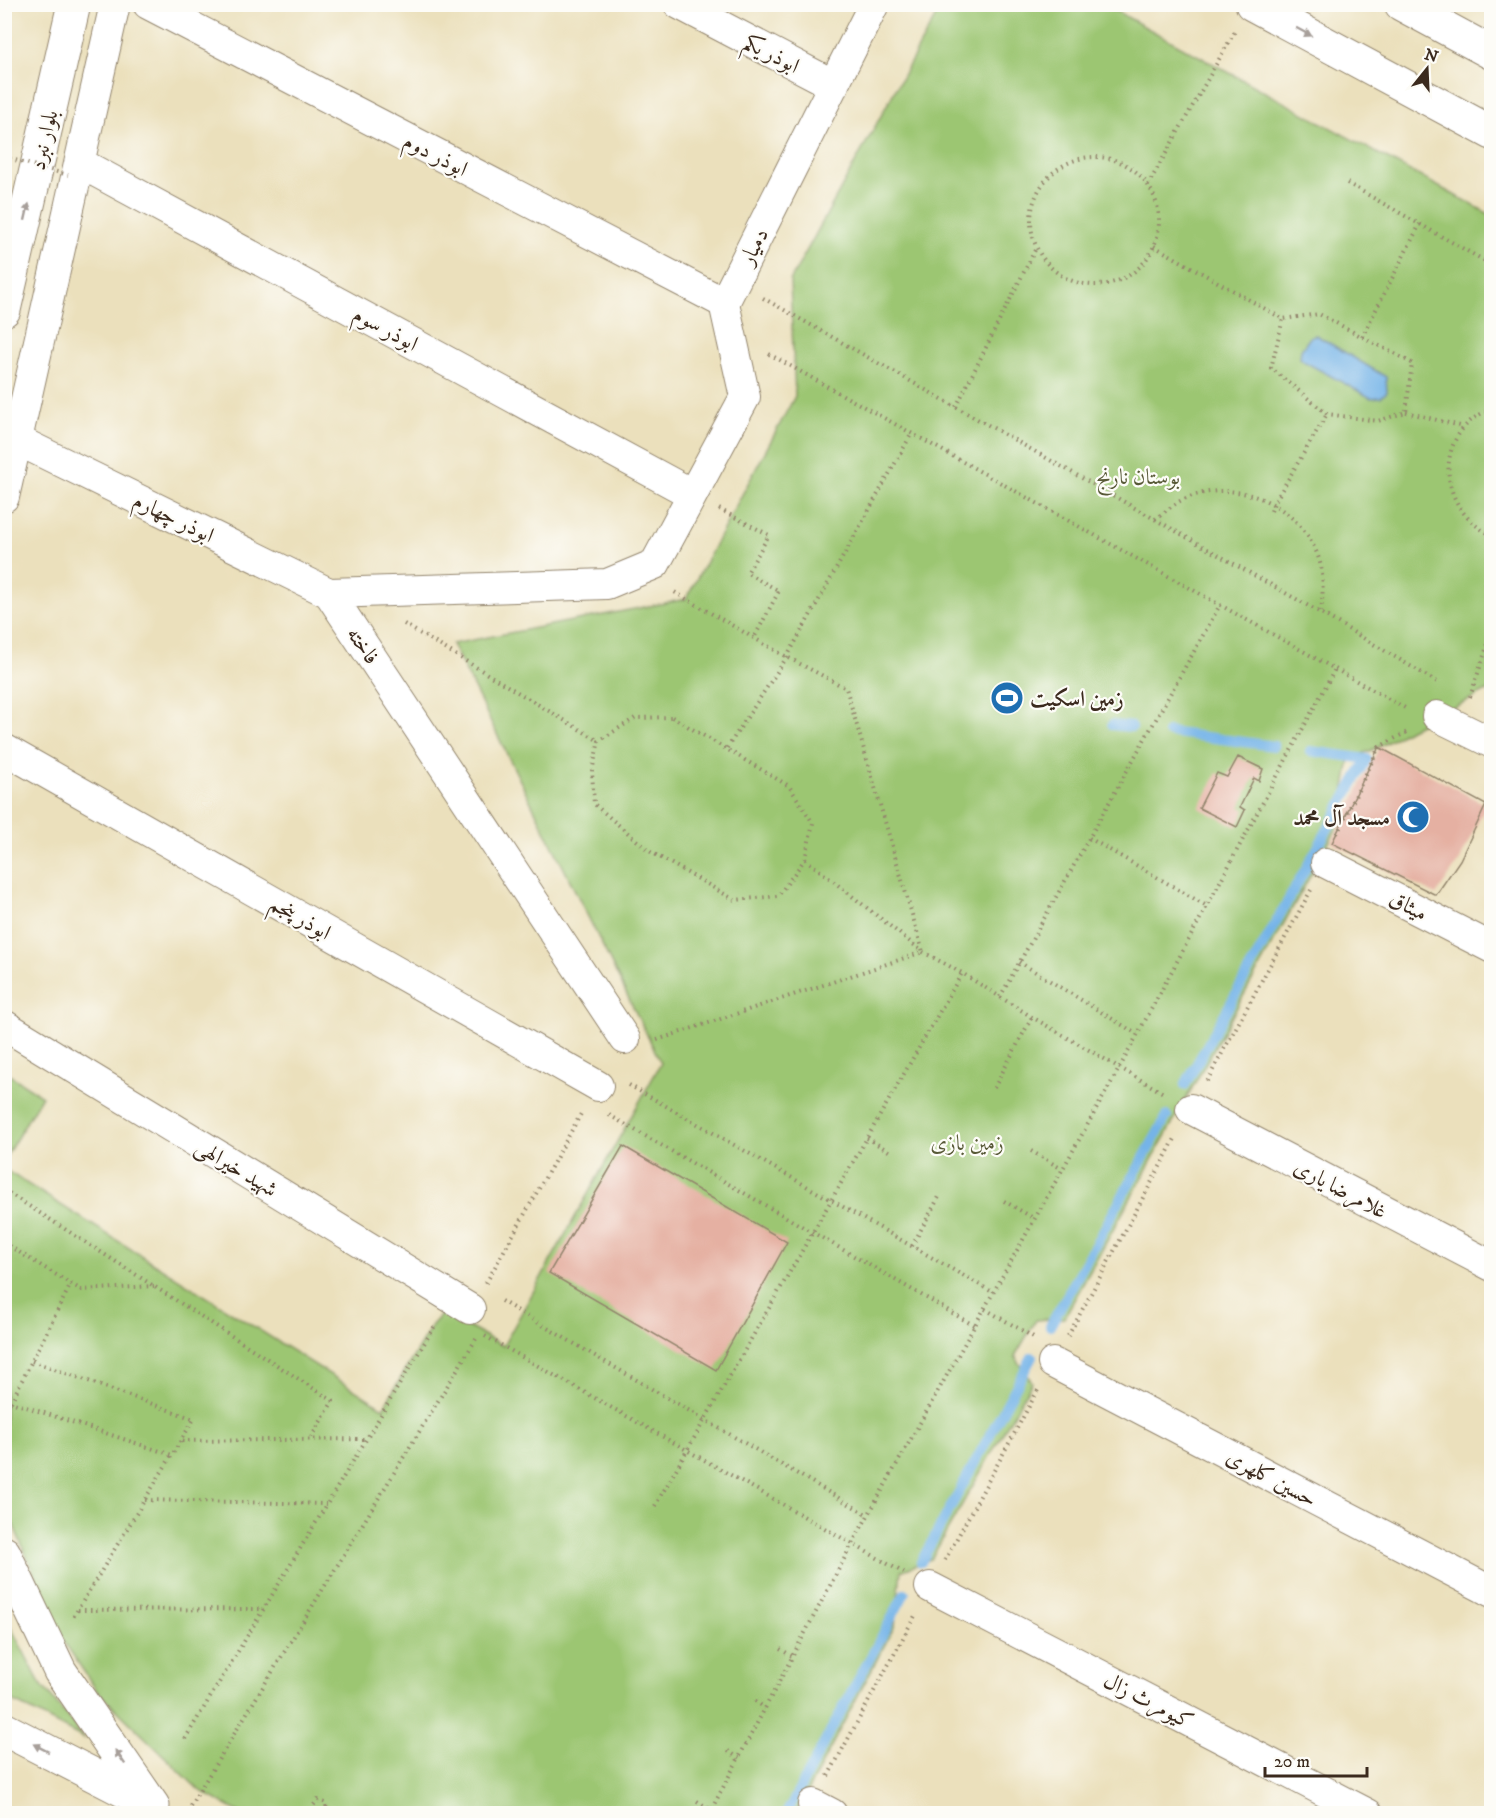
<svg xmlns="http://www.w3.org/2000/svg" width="1496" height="1818" font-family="'IM FELL DW Pica',Amiri,serif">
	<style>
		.green { fill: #9cc672; stroke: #6c7848; stroke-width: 1.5 }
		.water { fill: #74b4e8; stroke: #586f83; stroke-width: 1.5 }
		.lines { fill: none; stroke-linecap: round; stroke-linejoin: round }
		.stream { stroke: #74b4e8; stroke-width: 10 }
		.building { fill: #e5b0a2 }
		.minor-casing { stroke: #93856d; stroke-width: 32 }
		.secondary-casing { stroke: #93856d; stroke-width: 35 }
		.trunk-casing { stroke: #93856d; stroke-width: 35 }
		.path { stroke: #93856d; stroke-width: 4; stroke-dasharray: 1.5 4.5; stroke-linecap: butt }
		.minor { stroke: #fff; stroke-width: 30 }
		.secondary { stroke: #fff; stroke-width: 33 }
		.trunk { stroke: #fff; stroke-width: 33 }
		.path-bridge { stroke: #93856d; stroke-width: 4; stroke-dasharray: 1.5 4.5; stroke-linecap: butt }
		.oneway { fill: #a79f9a }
		.labels { text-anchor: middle; stroke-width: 4.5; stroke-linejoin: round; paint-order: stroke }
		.street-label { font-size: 22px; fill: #3b2a1e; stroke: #fdfcf7 }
		.park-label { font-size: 22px; fill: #585937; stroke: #fdfcf7 }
		.poi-label { font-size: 22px; font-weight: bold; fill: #3b2a1e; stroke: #fdfcf7; text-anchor: start }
	</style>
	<rect width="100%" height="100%" fill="#fdfcf7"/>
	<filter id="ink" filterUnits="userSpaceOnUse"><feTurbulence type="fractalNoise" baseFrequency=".0167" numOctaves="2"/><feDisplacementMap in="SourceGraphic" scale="12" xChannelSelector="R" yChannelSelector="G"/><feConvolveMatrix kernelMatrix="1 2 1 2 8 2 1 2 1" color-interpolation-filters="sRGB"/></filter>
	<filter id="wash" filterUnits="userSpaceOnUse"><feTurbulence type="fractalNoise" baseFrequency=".008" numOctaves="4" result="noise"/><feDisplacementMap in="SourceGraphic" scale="24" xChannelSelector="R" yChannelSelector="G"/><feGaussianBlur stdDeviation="1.35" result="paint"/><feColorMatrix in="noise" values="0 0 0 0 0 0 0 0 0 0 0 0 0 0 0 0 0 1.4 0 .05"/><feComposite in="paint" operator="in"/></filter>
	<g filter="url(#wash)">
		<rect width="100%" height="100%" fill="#ebe0bc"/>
		<!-- green -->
		<path class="green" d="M942,5H1105L1491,215V689L1410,729L1379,747L1350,759L1338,826L1064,1318L1036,1320L1015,1356L1032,1382L931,1559L901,1571L895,1625L796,1813L242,1814L199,1790L97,1691L60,1636L5,1505L4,1169L383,1408L432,1325L443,1313L503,1346L661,1063L452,644L686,599L795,396L790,281Z
			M5,1072L42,1096L5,1158Z
			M4,1614L40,1683L85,1739L5,1697Z"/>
		<!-- water -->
		<path class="water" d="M1316,335L1386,377L1387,392L1381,397L1371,398L1305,362L1300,358L1301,350L1311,336Z"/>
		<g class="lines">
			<!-- stream -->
			<path class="stream" d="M1112,725L1132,727
				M1168,732L1274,746
				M1185,1085L1367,759L1310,751
				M1050,1326L1167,1116
				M921,1562L1032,1357
				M786,1814L905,1593"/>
		</g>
		<g id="blocks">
			<!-- building -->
			<path class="building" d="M1379,747L1486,805L1460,860L1436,895L1332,843Z
				M1238,757L1263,769L1259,781L1254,778L1240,807L1245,810L1237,827L1199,808L1217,773L1227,777Z
				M623,1146L787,1242L716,1370L549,1273Z"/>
		</g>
	</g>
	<g filter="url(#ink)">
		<use href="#blocks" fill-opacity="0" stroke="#93856d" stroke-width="1.5"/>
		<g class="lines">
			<!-- minor casing -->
			<g class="minor-casing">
				<path id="minor" d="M148,4L724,303
					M679,4L834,85
					M80,163L692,494
					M19,441L329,593L607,584L655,564L745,397L724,303L874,4
					M4,497L115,4
					M329,593L625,1039
					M1437,716L1492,743
					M4,749L598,1086
					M1326,863L1492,948
					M4,1025L470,1309
					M1191,1109L1492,1266
					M1053,1363L1492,1592
					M930,1587L1368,1814
					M813,1804L832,1814"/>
			</g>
			<!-- secondary casing -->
			<g class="secondary-casing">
				<path id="secondary" d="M1252,4L1492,133
					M1401,4L1492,53
					M4,310L74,4"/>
			</g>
			<!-- trunk casing -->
			<g class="trunk-casing">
				<path id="trunk" d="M4,1553L60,1671L153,1806
					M4,1729L150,1804"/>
			</g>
			<!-- path -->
			<path class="path" d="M1031 221a64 64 0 1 1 128 0a64 64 0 1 1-128 0Z
				M1347,183L1492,265
				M1148,185L1235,31
				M1154,246L1283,319L1319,314L1412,363L1406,412L1378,421L1327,414L1271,368L1283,319
				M763,298L1321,613L1439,683
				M1362,337L1420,224
				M769,354L1407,709
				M956,407L1036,248
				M1492,409C1432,430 1436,510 1492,535
				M1406,412L1464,427
				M719,509L769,535L747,573L779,591L754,638
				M1271,511L1274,503L1327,414
				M1155,519C1164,513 1172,505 1182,500C1231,477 1292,500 1315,549C1325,569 1323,591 1321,613
				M404,624L599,741
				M1470,697L1492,632
				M672,717L789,786L813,823L805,859L778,896L735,900L649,851L594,804L592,771L599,741L635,718Z
				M727,748L787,657L912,433
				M1337,834L1379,747L1409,731
				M1089,838L1207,906
				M805,859L923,952L962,973L1032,1017L1165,1094
				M1019,962L1137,1034
				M1000,997L1220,605
				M657,1040L923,952L846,688L787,657L671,590
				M1207,1081L1311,890
				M629,1085L994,1293
				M994,1088L1032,1017
				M609,1115L975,1326
				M867,1138L892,1153
				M1031,1151L1062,1169
				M4,1190L333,1401L310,1439
				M1004,1201L1035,1219
				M4,1243L81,1290L154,1286
				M912,1246L940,1195
				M486,1283L582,1112
				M501,1301L868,1515
				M985,1309L1035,1338
				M485,1336L904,1573
				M1068,1336L1176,1137
				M32,1361L194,1419L72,1619
				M11,1402L71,1284
				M4,1405L11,1402L172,1455
				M182,1441L365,1439
				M145,1500L326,1504
				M655,1506L962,973
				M945,1560L1038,1390
				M78,1610L261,1609
				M780,1649L792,1656
				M755,1701L765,1708
				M185,1739L436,1324
				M728,1751L739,1758
				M828,1776L916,1614
				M697,1801L711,1810
				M187,1811L476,1339
				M306,1814L318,1800L326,1803L327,1814
				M709,1814L852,1544L1120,1067L1335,669"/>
			<!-- minor -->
			<use href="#minor" class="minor"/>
			<!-- secondary -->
			<use href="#secondary" class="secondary"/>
			<!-- trunk -->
			<use href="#trunk" class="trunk"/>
			<!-- path-bridge -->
			<path class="path-bridge" d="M4,157L68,175"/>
		</g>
		<!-- one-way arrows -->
		<defs><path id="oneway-solid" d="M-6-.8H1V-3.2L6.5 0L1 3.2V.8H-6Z" transform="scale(1.5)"/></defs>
		<g class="oneway">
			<use href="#oneway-solid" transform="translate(1304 32) rotate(28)"/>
			<use href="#oneway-solid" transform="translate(27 212) rotate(-77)"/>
			<use href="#oneway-solid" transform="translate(41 1748) rotate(-153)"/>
			<use href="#oneway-solid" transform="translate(120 1757) rotate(-125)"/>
		</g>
	</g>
	<!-- icons -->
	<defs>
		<g id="stadium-disc" transform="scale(1.725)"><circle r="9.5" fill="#1f6fb2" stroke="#fdfcf7"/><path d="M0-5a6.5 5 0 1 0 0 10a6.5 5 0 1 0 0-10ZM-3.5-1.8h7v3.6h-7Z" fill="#fff"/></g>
		<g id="mosque-disc" transform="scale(1.725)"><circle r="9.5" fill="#1f6fb2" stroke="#fdfcf7"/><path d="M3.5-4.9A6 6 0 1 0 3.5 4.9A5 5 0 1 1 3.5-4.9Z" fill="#fff"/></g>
	</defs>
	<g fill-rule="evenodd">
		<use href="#stadium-disc" x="1007" y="698"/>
		<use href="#mosque-disc" x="1413" y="817"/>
	</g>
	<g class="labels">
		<!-- street labels -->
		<g class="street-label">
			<text transform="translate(772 53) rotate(27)" y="8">ابوذر یکم</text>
			<text transform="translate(43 140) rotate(-77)" y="8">بلوار نبرد</text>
			<text transform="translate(436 154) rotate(27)" y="8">ابوذر دوم</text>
			<text transform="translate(753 246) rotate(-63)" y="8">دمیار</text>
			<text transform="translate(386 328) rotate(28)" y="8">ابوذر سوم</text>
			<text transform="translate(174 517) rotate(26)" y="8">ابوذر چهارم</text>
			<text transform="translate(364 645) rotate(56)" y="8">فاخته</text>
			<text transform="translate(1409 905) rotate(28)" y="8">میثاق</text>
			<text transform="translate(301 917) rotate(30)" y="8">ابوذر پنجم</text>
			<text transform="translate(237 1167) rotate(31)" y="8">شهید خیرالهی</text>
			<text transform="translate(1341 1188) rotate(28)" y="8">غلامرضا یاری</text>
			<text transform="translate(1272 1477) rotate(28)" y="8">حسین کلهری</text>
			<text transform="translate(1149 1700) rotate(27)" y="8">کیومرث زال</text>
		</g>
		<!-- park labels -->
		<g class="park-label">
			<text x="1138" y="484">بوستان نارنج</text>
			<text x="967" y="1150">زمین بازی</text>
		</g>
		<!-- poi labels -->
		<g class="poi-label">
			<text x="1030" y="706">زمین اسکیت</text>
			<text x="1390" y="825" text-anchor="end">مسجد آل محمد</text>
		</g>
	</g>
	<!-- margin -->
	<rect width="1496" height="1818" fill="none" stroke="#fdfcf7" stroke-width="24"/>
	<!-- north arrow -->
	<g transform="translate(1427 69) rotate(18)" stroke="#fdfcf7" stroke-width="4.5" paint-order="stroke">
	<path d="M0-4.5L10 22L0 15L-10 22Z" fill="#3b2a1e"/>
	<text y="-9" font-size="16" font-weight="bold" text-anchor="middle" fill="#3b2a1e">N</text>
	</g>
	<!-- scale -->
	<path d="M1265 1767v9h102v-9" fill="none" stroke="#3b2a1e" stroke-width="3"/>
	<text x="1274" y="1767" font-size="18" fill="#3b2a1e" stroke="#fdfcf7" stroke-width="4.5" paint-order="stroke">20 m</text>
</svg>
